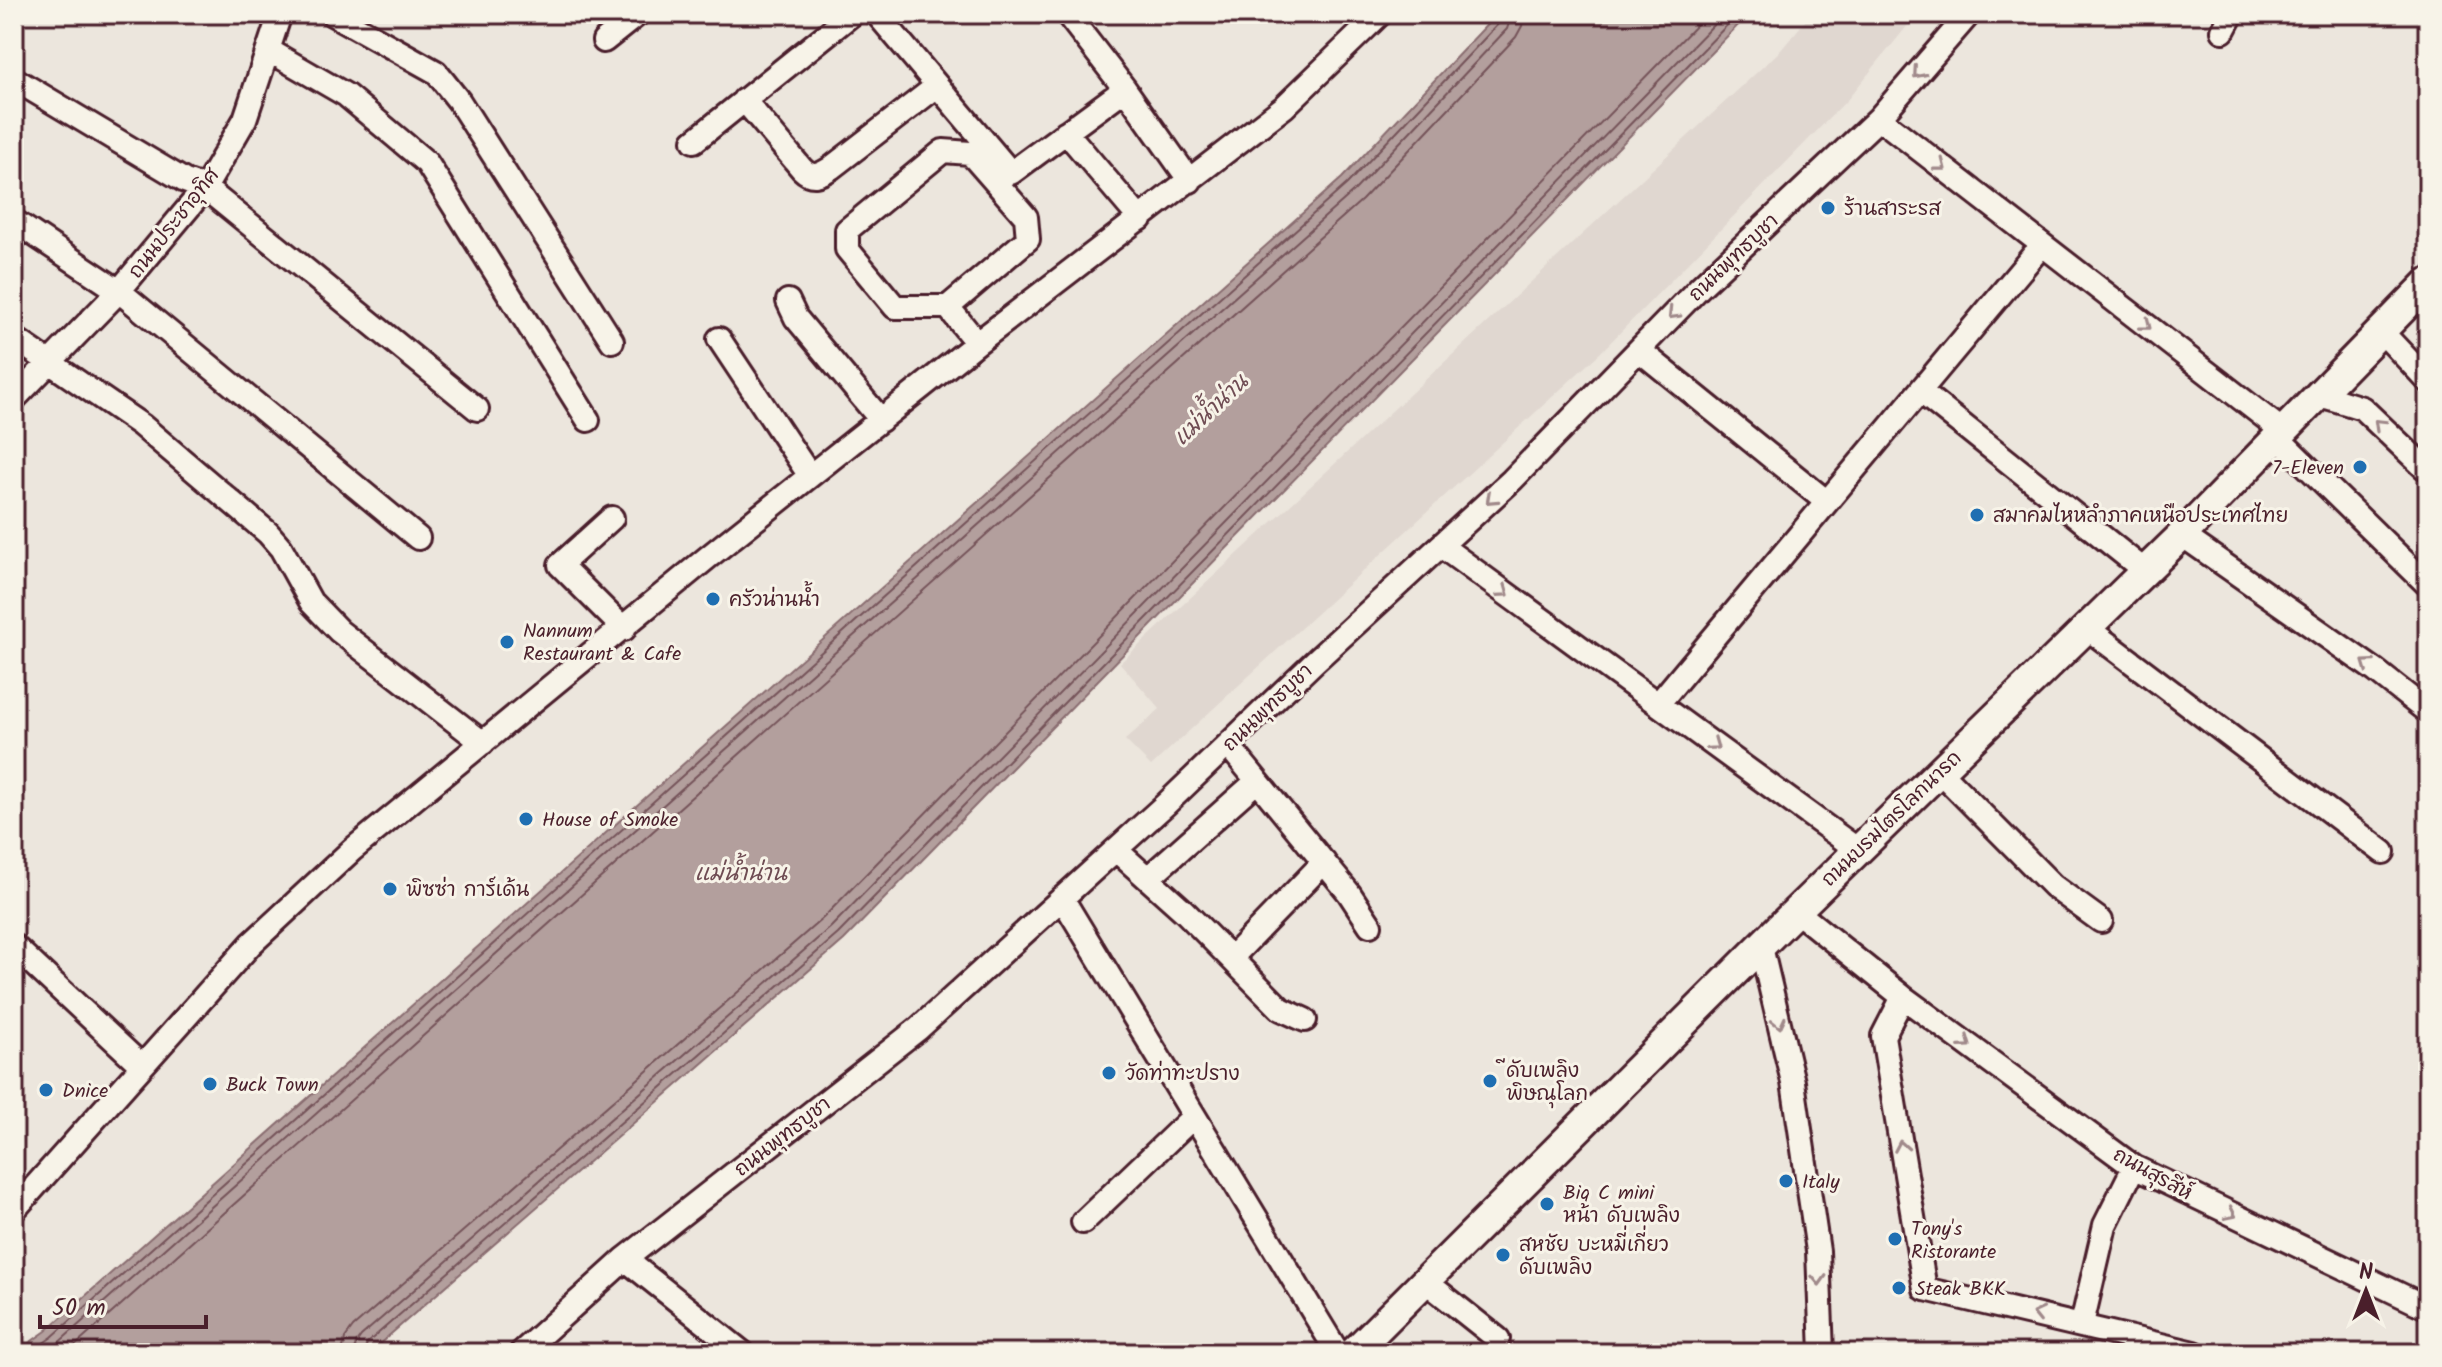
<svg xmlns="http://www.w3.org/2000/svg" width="2442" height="1367" font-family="Kalam,'Playpen Sans Thai',sans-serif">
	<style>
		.built { fill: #e0d7d0 }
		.water { fill: #b39f9d; stroke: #896c6f; stroke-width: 2 }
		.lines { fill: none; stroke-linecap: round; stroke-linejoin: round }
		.shore { stroke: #745259; stroke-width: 2 }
		.minor-casing { stroke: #4a1f2b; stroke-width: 28 }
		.major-casing { stroke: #4a1f2b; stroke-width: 34 }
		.minor { stroke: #f7f3e8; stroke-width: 22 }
		.major { stroke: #f7f3e8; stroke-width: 28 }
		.oneway { stroke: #a0898a }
		.poi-dot { fill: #1f6fb2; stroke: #f7f3e8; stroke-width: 3 }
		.labels { text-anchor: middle; stroke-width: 6; stroke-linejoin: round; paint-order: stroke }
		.poi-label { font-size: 20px; fill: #4a1f2b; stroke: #f7f3e8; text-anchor: start }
		.street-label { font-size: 20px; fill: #4a1f2b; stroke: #f7f3e8 }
		.water-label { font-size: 22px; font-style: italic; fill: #6f4c53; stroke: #f7f3e8 }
	</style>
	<rect width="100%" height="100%" fill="#ece6dd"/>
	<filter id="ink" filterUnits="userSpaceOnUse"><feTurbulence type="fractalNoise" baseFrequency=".0125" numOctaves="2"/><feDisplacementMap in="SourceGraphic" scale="16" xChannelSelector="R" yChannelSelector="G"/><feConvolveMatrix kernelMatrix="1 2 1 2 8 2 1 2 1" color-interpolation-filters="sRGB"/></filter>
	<g filter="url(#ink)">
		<!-- built -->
		<path class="built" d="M1811,14H1917L1847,100L1600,353L1151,766L1125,740L1160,709L1120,663L1781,50Z"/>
		<!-- water -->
		<path class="water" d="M1497,14H1749L844,940L369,1353H15L46,1331L1342,178Z"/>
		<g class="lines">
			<!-- shore -->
			<path class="shore" d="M29,1353L52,1337L1347,184L1499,23L1502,14
				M47,1353L1354,191L1507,29L1512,14
				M67,1353L1362,200L1516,37L1522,26L1524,14
				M342,1353L345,1338L353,1327L823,918L1707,14
				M354,1353L356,1343L361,1336L831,927L1724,14
				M364,1353L367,1343L838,934L1738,14"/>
			<!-- minor casing -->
			<g class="minor-casing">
				<path id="minor" d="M332,14L436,72L459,101L612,341
					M877,14L1011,173L1125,89
					M1067,14L1125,89L1190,181
					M2223,31L2232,14
					M604,41L638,14
					M270,51L346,95L427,163L588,420
					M14,79L185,181L205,188L477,409
					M744,100L802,169C812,179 820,175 831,168L937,86
					M1879,118L2284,432
					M1066,132L1140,219
					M694,141L852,14
					M14,221L119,291L418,538
					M788,301L796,318L881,420
					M948,307H895L847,249V230L943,151L970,153L1026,217L1028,239L948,307L977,343
					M2381,331L2428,381
					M14,338L141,425L268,533L281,548L311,602L339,631L483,743
					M719,339L810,476
					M1639,350L1827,502
					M1920,391L2145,571
					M2320,395L2362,408L2424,467L2428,464
					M14,399L119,291L205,188L245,119L280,14
					M2278,438L2426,583
					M612,518L560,565L624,629
					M2182,535L2376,671L2428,712
					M1441,546L1858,850
					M2087,628L2383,852
					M1658,704L2042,245
					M1228,745L1349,893L1370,925
					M1939,771L2053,886L2101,921
					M1116,850L1184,911L1281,1009L1305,1020
					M1148,878L1257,781
					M1062,898L1338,1353
					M1796,911L1903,997L2134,1167L2428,1308
					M14,946L142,1066
					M1761,947L1793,1082L1818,1251L1822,1353
					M1231,958L1324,862
					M1903,997L1883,1036L1925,1289L2195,1353
					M14,1210L251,944L352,850L707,558L977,343L1284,107L1380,14
					M1083,1222L1194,1116
					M625,1259L743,1353
					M1425,1281L1498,1339
					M2082,1324L2105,1225L2134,1167
					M521,1353L625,1259L918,1029L1166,804L1313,663L1512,480L1700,287L1879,118L1969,14"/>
			</g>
			<!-- major casing -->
			<g class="major-casing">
				<path id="major" d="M1353,1353L1796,911L2182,535L2428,283"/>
			</g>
			<!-- minor -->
			<use href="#minor" class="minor"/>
			<!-- major -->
			<use href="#major" class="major"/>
		</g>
		<!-- one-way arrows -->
		<defs><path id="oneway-chevron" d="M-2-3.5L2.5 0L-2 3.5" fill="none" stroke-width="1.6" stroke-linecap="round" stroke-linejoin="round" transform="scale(2)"/></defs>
		<g class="oneway">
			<use href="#oneway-chevron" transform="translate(1918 73) rotate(131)"/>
			<use href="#oneway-chevron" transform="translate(1941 166) rotate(38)"/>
			<use href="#oneway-chevron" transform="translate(1673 314) rotate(134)"/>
			<use href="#oneway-chevron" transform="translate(2146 325) rotate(38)"/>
			<use href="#oneway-chevron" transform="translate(2379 424) rotate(-136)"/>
			<use href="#oneway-chevron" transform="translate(1491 499) rotate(137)"/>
			<use href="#oneway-chevron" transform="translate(1504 592) rotate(36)"/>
			<use href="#oneway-chevron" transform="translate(2367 664) rotate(-145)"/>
			<use href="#oneway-chevron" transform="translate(1714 745) rotate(36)"/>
			<use href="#oneway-chevron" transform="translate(1779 1023) rotate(77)"/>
			<use href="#oneway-chevron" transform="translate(1966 1043) rotate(36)"/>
			<use href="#oneway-chevron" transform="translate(1901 1146) rotate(-100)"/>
			<use href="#oneway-chevron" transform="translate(2231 1214) rotate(26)"/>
			<use href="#oneway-chevron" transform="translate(1819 1280) rotate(88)"/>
			<use href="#oneway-chevron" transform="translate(2038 1314) rotate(-167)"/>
		</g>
	</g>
	<!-- markers -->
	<g class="poi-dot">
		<circle cx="1828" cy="208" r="8"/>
		<circle cx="2360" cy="467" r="8"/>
		<circle cx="1977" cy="515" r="8"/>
		<circle cx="713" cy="599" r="8"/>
		<circle cx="507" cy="642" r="8"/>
		<circle cx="526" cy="819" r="8"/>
		<circle cx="390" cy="889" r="8"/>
		<circle cx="1109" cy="1073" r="8"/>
		<circle cx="1490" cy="1081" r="8"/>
		<circle cx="210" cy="1084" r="8"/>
		<circle cx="46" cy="1090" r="8"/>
		<circle cx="1786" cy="1181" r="8"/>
		<circle cx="1547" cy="1204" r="8"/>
		<circle cx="1895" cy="1239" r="8"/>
		<circle cx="1503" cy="1255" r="8"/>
		<circle cx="1899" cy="1288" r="8"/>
	</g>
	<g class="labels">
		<!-- poi labels -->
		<g class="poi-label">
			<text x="1844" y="215">ร้านสาระรส</text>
			<text x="2344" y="474" text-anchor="end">7-Eleven</text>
			<text x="1993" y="522">สมาคมไหหลำภาคเหนือประเทศไทย</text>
			<text x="729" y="606">ครัวน่านน้ำ</text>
			<text x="523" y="637">Nannum<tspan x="523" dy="23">Restaurant &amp; Cafe</tspan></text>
			<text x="542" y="826">House of Smoke</text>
			<text x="406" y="896">พิซซ่า การ์เด้น</text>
			<text x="1506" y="1077">ีดับเพลิง<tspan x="1506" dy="23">พิษณุโลก</tspan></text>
			<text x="1125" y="1080">วัดท่าทะปราง</text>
			<text x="226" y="1091">Buck Town</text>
			<text x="62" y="1097">Dnice</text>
			<text x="1802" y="1188">Italy</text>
			<text x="1563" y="1199">Big C mini<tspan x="1563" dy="23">หน้า ดับเพลิง</tspan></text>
			<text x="1911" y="1235">Tony's<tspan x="1911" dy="23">Ristorante</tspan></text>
			<text x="1519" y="1251">สหชัย บะหมี่เกี่ยว<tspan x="1519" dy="23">ดับเพลิง</tspan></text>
			<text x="1915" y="1295">Steak BKK</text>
		</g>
		<!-- street labels -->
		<g class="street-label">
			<text transform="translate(173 223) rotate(-52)" y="7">ถนนประชาอุทิศ</text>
			<text transform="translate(1733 257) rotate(-44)" y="7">ถนนพุทธบูชา</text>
			<text transform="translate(1267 707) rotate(-44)" y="7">ถนนพุทธบูชา</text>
			<text transform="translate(1891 818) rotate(-44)" y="7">ถนนบรมไตรโลกนารถ</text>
			<text transform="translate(782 1136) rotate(-38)" y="7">ถนนพุทธบูชา</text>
			<text transform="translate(2153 1173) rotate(29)" y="7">ถนนสุรสีห์</text>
		</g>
		<!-- water labels -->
		<g class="water-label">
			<text transform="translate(1210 409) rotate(-43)" y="8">แม่น้ำน่าน</text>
			<text x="741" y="880">แม่น้ำน่าน</text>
		</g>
	</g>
	<!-- margin -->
	<rect width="2442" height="1367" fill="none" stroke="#f7f3e8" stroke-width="48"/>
	<rect x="24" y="24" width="2394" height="1319" fill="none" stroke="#4a1f2b" stroke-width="3" filter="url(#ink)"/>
	<!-- north arrow -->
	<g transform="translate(2366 1291)" stroke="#f7f3e8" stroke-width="6" paint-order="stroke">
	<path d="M0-6L14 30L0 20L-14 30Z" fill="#4a1f2b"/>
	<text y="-12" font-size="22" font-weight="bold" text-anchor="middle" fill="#4a1f2b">N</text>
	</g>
	<!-- scale -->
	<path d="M40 1315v12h166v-12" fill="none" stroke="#4a1f2b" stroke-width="4"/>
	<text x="52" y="1315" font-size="24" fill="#4a1f2b" stroke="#f7f3e8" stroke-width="6" paint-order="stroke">50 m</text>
</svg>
